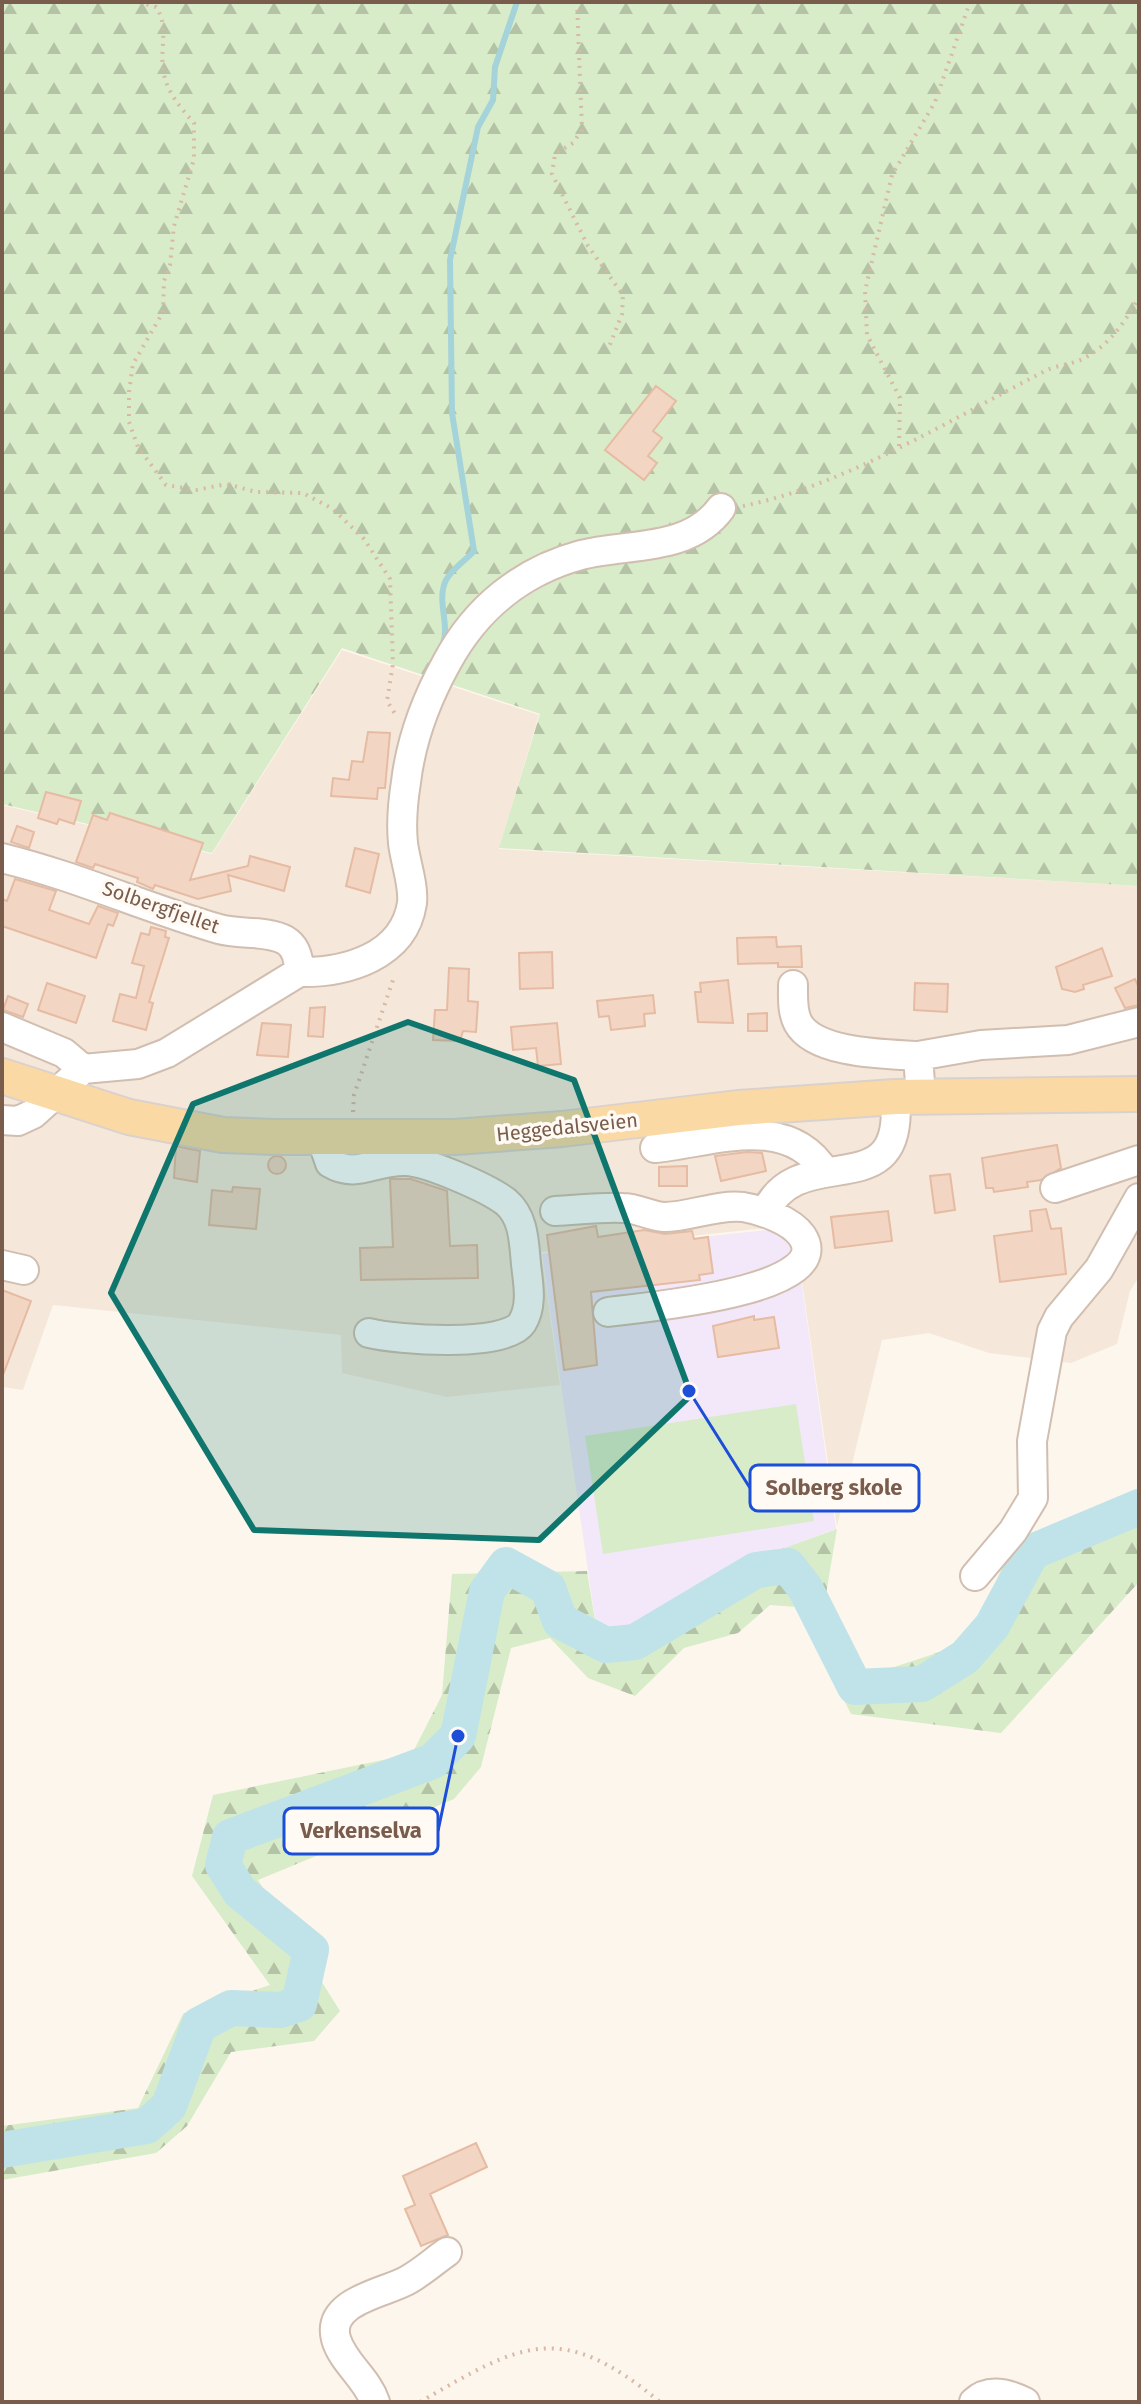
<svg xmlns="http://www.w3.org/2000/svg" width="1141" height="2404" font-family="'Fira Sans',sans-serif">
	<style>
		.residential { fill: #f5e8da }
		.education { fill: #f3e8fa }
		.forest { fill: url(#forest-firs) }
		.garden { fill: #d8ecc9 }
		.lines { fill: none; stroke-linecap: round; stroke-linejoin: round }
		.stream { stroke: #a5d3da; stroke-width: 6 }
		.river { stroke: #bfe3e8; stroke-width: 36 }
		.building { fill: #f3d5c3; stroke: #e6bba3; stroke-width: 2 }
		.minor-casing { stroke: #d1beb0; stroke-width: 32 }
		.major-casing { stroke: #dad1cd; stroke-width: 38 }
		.path { stroke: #d9b8a5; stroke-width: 4; stroke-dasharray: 2 6; stroke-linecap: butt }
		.minor { stroke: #fff; stroke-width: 28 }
		.major { stroke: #fbd9a5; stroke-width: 34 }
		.marked { fill: #0f766e; fill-opacity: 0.2; stroke: #0f766e; stroke-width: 6; stroke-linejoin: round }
		.labels { text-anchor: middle; stroke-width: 7; stroke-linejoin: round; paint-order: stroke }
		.street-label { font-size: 20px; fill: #7a5c4d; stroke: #fffaf3 }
		.leader { fill: none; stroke: #1d4ed8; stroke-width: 3 }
		.callout-dot { fill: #1d4ed8; stroke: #fffaf3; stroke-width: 3 }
		.callout { fill: #fffaf3; stroke: #1d4ed8; stroke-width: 3 }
		.callout-label { font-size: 22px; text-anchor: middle; font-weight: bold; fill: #7a5c4d }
	</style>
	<defs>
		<pattern id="forest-firs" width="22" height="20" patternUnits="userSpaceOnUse" patternTransform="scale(2)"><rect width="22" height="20" fill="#d8ecc9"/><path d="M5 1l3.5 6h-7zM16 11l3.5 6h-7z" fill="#b4c2a5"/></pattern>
	</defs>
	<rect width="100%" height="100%" fill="#fdf6ec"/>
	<!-- residential -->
	<path class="residential" d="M342,650L539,715L499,849L1139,886V1277L1130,1291L1117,1344L1071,1363L989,1353L929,1333L882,1340L837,1526L794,1225L541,1252L560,1385L447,1397L342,1373L341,1335L53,1305L23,1390L2,1387V805L212,854Z"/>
	<!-- education -->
	<path class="education" d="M794,1227L836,1529L741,1564L671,1613L638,1645L597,1633L542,1254Z"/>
	<!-- forest -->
	<path class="forest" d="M2,2H1139V886L499,848L540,714L342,648L212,853L2,804Z
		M1139,1490V1582L1001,1733L851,1714L797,1607L770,1605L738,1633L684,1648L635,1696L588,1678L550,1638L511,1648L481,1767L454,1799L258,1880L340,2011L314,2041L231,2052L187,2126L156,2153L2,2180V2126L138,2108L183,2014L270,1985L192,1876L213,1795L412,1754L442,1695L452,1574L587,1571L597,1633L640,1646L672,1613L740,1564L837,1529L824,1606L867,1676L967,1643L1015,1541Z"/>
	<!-- garden -->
	<path class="garden" d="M796,1404L814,1521L603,1554L585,1436Z"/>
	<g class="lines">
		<!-- stream -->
		<path class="stream" d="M443,644C450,623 436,601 446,580C452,569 466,560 474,551L452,413L450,260L478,127L493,100L495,67L517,2"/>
		<!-- river -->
		<path class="river" d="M2,2150L147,2126L169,2106L199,2025L231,2008L280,2010L299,2004L311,1950L240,1892L223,1865L230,1837L433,1761L458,1736L487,1591L506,1565L548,1588L560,1621L606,1645L635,1642L756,1570L788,1566L805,1588L855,1687L922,1684L965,1657L992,1626L1032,1552L1139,1507"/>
	</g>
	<!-- building -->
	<path class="building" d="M656,386L676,401L653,431L662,438L648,456L657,463L644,480L605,450Z
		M368,732L390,733L385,788H378L377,799L331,796L333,778L349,780L352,761L363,762Z
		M46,792L81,801L74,824L59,819L57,824L38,818Z
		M110,813L203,843L190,880L248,866L250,856L290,867L284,891L228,875L231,891L198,899L155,885L153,889L137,882L138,878L95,864L93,868L76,862L93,815L107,820Z
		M17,826L34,832L29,848L11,842Z
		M355,848L379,854L370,893L346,886Z
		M15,879L56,891L49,910L89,924L98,906L118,913L113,926L108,924L96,958L2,926V899L7,901Z
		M151,927L166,931L165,937L169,938L149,1002L153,1003L146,1030L113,1021L120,994L136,998L144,966L132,963L141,933L149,935Z
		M776,937L777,947L801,946L802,967H778V963L738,964L737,938Z
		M1102,948L1112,976L1083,985L1084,989L1075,992L1062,989L1056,967Z
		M552,952L553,988L520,989L519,953Z
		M449,968L469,969L468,1001L478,1002L476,1032L463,1031L460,1041L433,1040L435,1010H447Z
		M1135,979L1139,988V1005L1125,1008L1115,988Z
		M728,980L733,1023L698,1022L695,992H701L700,983Z
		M47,983L85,996L76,1023L38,1010Z
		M915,983L948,984L947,1012L914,1010Z
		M653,995L655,1013L644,1014L645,1026L611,1030L609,1016L599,1017L597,1001Z
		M8,996L28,1004L23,1017L3,1010Z
		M325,1007L323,1037L308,1036L310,1008Z
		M767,1013V1031H748V1014Z
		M262,1023L291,1025L288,1057L257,1055Z
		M557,1023L561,1064L538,1066L536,1048L513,1050L511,1027Z
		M1057,1145L1061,1168L1041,1180L1027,1182L1028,1187L994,1192L993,1188H986L982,1158Z
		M176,1146L200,1151L197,1182L174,1178Z
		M747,1152L762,1153L766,1171L721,1181L715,1156Z
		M268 1165a9 9 0 1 1 18 0a9 9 0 1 1-18 0Z
		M687,1166V1186H659V1167Z
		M950,1174L955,1210L935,1213L930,1176Z
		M390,1179H411L447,1191L450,1246L477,1245L478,1278L361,1280L360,1248L393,1247Z
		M233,1187L260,1189L256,1229L209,1225L212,1190L232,1192Z
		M1046,1209L1051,1229L1061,1228L1066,1274L1000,1282L994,1236L1032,1231L1030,1211Z
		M888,1211L892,1241L835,1248L831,1217Z
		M596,1226L598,1237L644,1230L665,1234L692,1231L694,1239L708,1237L713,1273L699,1275L700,1280L591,1292L597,1365L564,1370L547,1235Z
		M2,1290L31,1301L3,1375L2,1374Z
		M754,1316V1320L774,1317L779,1348L718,1357L713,1326Z
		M476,2143L487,2167L430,2194L448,2235L421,2246L405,2209L415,2205L403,2176Z"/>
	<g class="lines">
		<!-- minor casing -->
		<g class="minor-casing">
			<path id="minor" d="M2,858C76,876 146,908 219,929C240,935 267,930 285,940C297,947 299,960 299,972L167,1053L138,1064L83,1069L33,1114L18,1121L2,1120
				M299,972C345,973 404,957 412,903C414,885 405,861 403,843C401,824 403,801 406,782C411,740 427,698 447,662C476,608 522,571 581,555C629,543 689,552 721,508
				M793,985C793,997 792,1012 798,1023C815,1054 887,1054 918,1056
				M2,1027L64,1053L83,1069
				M921,1097L918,1056L981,1045L1068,1040L1139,1022
				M321,1137L330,1163C357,1179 375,1160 405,1161C426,1161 488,1188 506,1202C524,1217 524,1243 526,1264C528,1283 533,1305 522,1323C506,1348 397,1340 369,1333
				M655,1148C710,1143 788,1111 825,1172
				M1055,1188L1139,1160
				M555,1211C578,1210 600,1207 623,1208C637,1208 650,1216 664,1217C690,1217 717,1204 743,1207C761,1210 791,1220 802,1236C839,1292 637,1308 608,1312
				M765,1213C799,1137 906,1211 895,1097
				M2,1265L24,1270
				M975,1576L1013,1531L1033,1498L1032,1441L1052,1331L1059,1317L1099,1269L1139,1198
				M375,2402C367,2378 343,2363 336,2339C326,2301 384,2293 406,2281C421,2273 434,2261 447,2252
				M974,2402C989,2388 1009,2394 1025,2402"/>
		</g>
		<!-- major casing -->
		<g class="major-casing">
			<path id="major" d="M2,1076L129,1117L223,1135L274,1137H455L562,1129L738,1108L895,1097L1139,1094"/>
		</g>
		<!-- path -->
		<path class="path" d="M139,2L156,7C169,26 160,47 163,69C166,91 179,106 194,123V159L174,226L170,265L164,281L163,312L133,364L129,392V422L138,447L166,485L196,490L227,484L256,492L303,493L333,509L364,539L390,579L393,664L387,701L397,717
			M577,2L582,130L573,143L555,154L552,174L588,246L623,295L622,314L609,347
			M899,446L900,398L867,335L865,291L892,175L935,102L970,2
			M743,506C843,486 952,419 1043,372C1057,364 1075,365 1088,356C1112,342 1126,320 1139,297
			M353,1112L354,1095L394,977
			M420,2402C522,2343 560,2319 660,2402"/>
		<!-- minor -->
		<use href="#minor" class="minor"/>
		<!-- major -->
		<use href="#major" class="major"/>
	</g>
	<!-- marked area -->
	<path class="marked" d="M408,1022L574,1080L691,1395L539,1540L254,1530L111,1293L193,1104Z"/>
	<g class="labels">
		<!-- street labels -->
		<g class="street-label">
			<text transform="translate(161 907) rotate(19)" y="7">Solbergfjellet</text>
			<text transform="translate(567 1127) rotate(-6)" y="7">Heggedalsveien</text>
		</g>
	</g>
	<!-- callouts -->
	<path class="leader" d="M689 1391L750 1488M458 1736L438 1831"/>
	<g class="callout-dot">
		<circle cx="689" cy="1391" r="8"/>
		<circle cx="458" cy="1736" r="8"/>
	</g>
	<g class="callout">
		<rect x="750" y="1465" width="169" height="46" rx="8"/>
		<rect x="284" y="1808" width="154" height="46" rx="8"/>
	</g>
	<g class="callout-label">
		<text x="834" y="1495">Solberg skole</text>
		<text x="361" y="1838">Verkenselva</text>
	</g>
	<!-- border -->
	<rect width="1141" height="2404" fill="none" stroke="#7a5c4d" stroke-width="8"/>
</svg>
